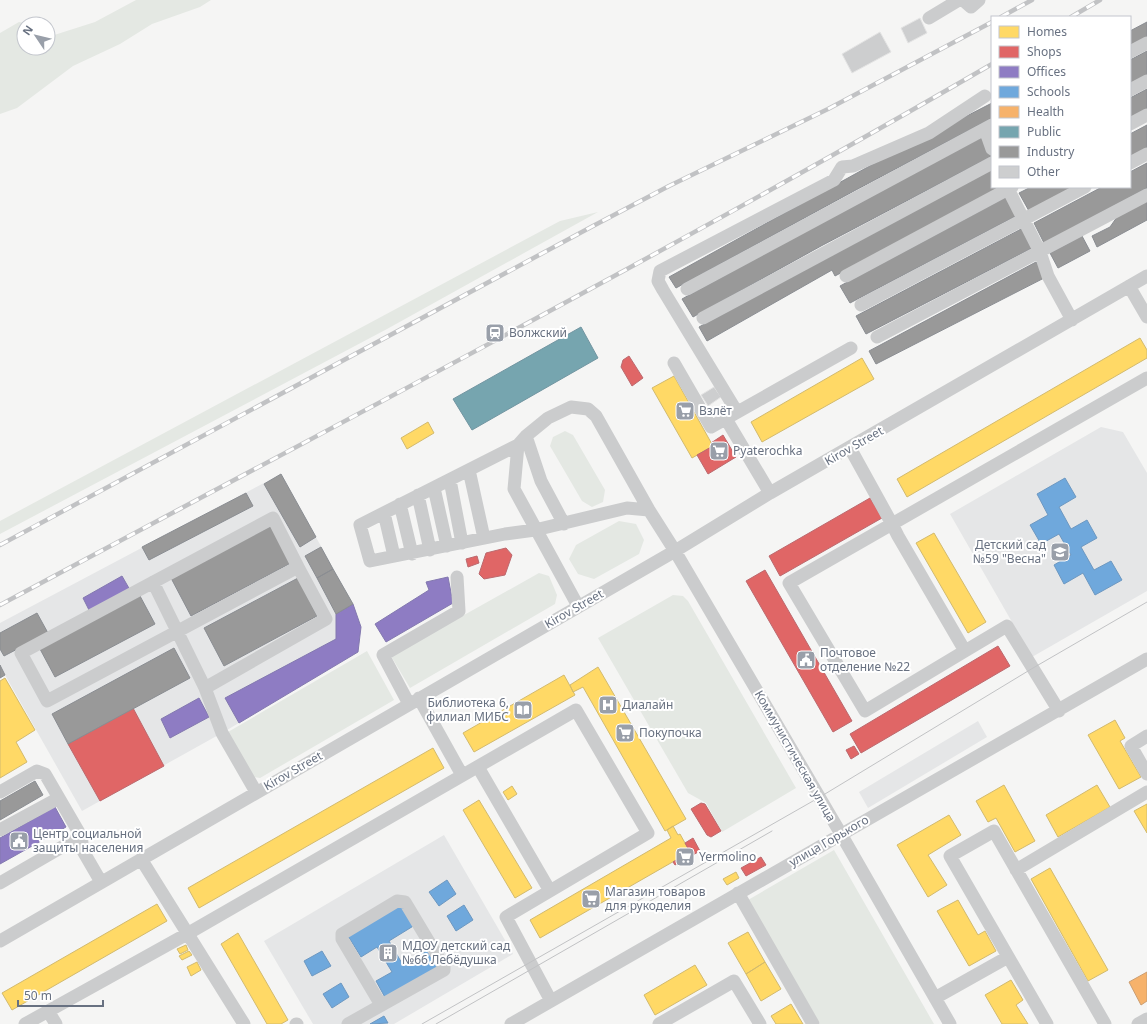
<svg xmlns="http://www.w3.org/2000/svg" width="1147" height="1024" font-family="'Noto Sans',sans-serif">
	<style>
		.built { fill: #e5e6e7 }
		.green { fill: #e4e8e3 }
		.homes { fill: #ffd966; stroke: #d2ba6e }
		.shops { fill: #e06666; stroke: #bc696e }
		.offices { fill: #8e7cc3; stroke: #8379af }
		.schools { fill: #6fa8dc; stroke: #6d98c1 }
		.health { fill: #f6b26b; stroke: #cb9e72 }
		.public { fill: #76a5af; stroke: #7295a1 }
		.industry { fill: #999; stroke: #8a8d92 }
		.building { fill: #cdcecf; stroke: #e4e4e4 }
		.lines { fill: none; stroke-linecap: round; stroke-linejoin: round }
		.minor { stroke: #cbcccd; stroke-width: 13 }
		.tram { stroke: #c1c2c4; stroke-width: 1 }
		.rail-casing { stroke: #c1c2c4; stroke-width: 4.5 }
		.rail { stroke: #fff; stroke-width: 3; stroke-dasharray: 9; stroke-linecap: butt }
		.labels { text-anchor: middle; stroke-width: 4; stroke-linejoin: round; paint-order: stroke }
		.poi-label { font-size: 12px; fill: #687181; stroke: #fff; text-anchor: start }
		.street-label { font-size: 12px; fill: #687181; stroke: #fff }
	</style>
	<rect width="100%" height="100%" fill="#f5f5f4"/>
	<!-- built -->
	<path class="built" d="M1101,427L1123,432L1147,473V591L1032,657L950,514Z
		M281,474L353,604L361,627L358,652L222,733L82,811L5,675L0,678V623Z
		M978,721L987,737L868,808L859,792Z
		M444,835L513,954L394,1024H313L264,941Z"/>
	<!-- green -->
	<path class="green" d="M136,0H211L200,7L152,24L120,44L73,66L17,108L0,114V33L19,22L30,24H24V48H48V37L95,22Z
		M598,212L387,329L0,534V521L560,221Z
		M565,431L573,435L605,490L603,502L592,507L582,501L550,446L553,437Z
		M619,521L636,524L644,540L639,554L594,579L578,574L569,559L576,545Z
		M539,573L549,576L557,595L555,604L410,688L391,656Z
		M673,595L683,596L688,601L796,788L722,832L706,803L688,793L598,638Z
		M367,651L394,700L260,778L254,777L228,732Z
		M834,850L934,1024H820L748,900Z"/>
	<!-- homes -->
	<path class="homes" d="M1140,338L1147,350V358L907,497L897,479Z
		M862,358L874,379L762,442L751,422Z
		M674,376L713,446L692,458L652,388Z
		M428,422L434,433L407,449L401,438Z
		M934,533L986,622L968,633L916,543Z
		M598,667L686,819L665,831L583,687L573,692L570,685Z
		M564,675L575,695L474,752L463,733Z
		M5,678L35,730L16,742L27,762L0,778V681Z
		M1115,720L1125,738L1120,741L1141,777L1119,789L1088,735Z
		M433,748L444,768L199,908L188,888Z
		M1004,785L1035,841L1015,852L996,818L988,822L976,801Z
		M1097,785L1110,807L1058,837L1046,815Z
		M512,786L517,794L508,800L503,792Z
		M479,800L532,888L515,898L463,810Z
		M1147,804V833L1134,811Z
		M949,815L961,835L928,855L947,885L928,897L897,845Z
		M673,826L678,835L680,834L690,852L540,938L530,920L671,838L667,830Z
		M1050,868L1108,970L1088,981L1031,879Z
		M736,872L739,878L727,885L723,879Z
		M958,900L978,935L985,931L996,951L969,966L937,911Z
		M157,904L167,921L12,1010L2,993Z
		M748,932L765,962L746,974L728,943Z
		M238,933L288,1020L281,1024H267L221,944Z
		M186,945L188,950L180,954L177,949Z
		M189,951L192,955L182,960L179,956Z
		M197,962L201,970L191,976L187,967Z
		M765,962L781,989L761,1001L746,974Z
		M695,965L707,985L655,1015L644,995Z
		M1011,980L1023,1000L1016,1005L1028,1024H1002L985,995Z
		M791,1004L803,1024H776L771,1016Z"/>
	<!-- shops -->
	<path class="shops" d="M629,356L643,378L632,386L621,367L623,360Z
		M723,435L736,457L708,474L697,455L713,446L711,443Z
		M870,498L882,518L780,576L769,556Z
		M506,548L512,555L505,575L484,579L479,574L486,553Z
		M477,556L479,563L468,567L466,559Z
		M765,570L852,721L833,732L746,581Z
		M998,646L1010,666L861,753L850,734Z
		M133,708L164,766L100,801L68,744Z
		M854,746L859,754L851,759L846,750Z
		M701,803L705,804L721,831L711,837L707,835L691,809Z
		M693,838L700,851L675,865L673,862L690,852L685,843Z
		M761,857L766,865L746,876L741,868Z"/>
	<!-- offices -->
	<path class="offices" d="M122,576L130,590L90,612L83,598Z
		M448,577L453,603L386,642L375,624L429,590L426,582Z
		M353,604L361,627L358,652L239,723L225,698L336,639V614Z
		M199,698L209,717L170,738L161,719Z
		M55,807L66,827L0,864V838Z"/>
	<!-- schools -->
	<path class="schools" d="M1065,478L1076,497L1059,507L1071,529L1087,520L1097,538L1081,547L1094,570L1111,561L1122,580L1095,595L1083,573L1064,584L1054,565L1071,555L1059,534L1041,544L1030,525L1048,515L1037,494Z
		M447,880L456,894L439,906L429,892Z
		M402,904L415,925L389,941L403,965L430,949L441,968L387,1001L376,981L392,972L377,947L361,957L348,936Z
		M464,905L473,920L456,931L447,916Z
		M322,951L331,966L312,976L304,961Z
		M341,983L349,997L332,1008L323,994Z
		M384,1016L388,1023L371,1024H370Z"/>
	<!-- health -->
	<path class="health" d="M1147,972V1001L1141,1005L1129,982Z"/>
	<!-- public -->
	<path class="public" d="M581,327L598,358L472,430L453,399Z"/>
	<!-- industry -->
	<path class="industry" d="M1147,22V37L1130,46V31Z
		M1147,51V76L1130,85V60Z
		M1147,89V110L1130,119V98Z
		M992,103V118L854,191L676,288L669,277L875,163Z
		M1147,125V148L1130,157V134Z
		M982,137L992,156L821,246L693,317L682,299L836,214Z
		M1147,163V188L1044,243L1034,223L1102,187H1130V172Z
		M992,169V187H1001L835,276L832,270L707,341L699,327Z
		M1031,187H1074L1029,211L1019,193Z
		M1006,197L1016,216L850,303L840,286Z
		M1147,201V220L1097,247L1092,236L1110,227L1117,217Z
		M1023,228L1034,247L866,334L856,316Z
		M1082,236L1090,251L1058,268L1050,253Z
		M1036,262L1048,276L876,364L869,351Z
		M281,474L316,537L300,547L264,484Z
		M246,493L253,506L149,560L142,547Z
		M271,526L291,563L191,616L171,578Z
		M321,547L333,569L317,578L305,556Z
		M333,569L353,604L336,614L317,578Z
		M298,578L317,616L224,666L204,628Z
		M140,596L155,624L55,677L40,649Z
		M37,613L48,633L4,656L0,649V633Z
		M174,648L190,678L68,744L52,714Z
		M0,665L5,675L0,678Z
		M35,781L43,795L0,820V801Z"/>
	<!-- building -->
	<path class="building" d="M920,18L927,33L908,43L901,28Z
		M880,32L891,52L852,73L842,54Z
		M714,387L721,397L708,406L701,395Z"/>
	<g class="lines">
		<!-- minor -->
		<path class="minor" d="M963,0L971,7L979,0
			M929,18L959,0
			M1130,52L1147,43
			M1130,90L1147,81
			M1130,124L1147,115
			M985,129L992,149
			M1130,163L1147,154
			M1007,187L1040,252L1048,276L1072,320
			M846,276L1012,187
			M1129,286L1147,317
			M687,289L992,125
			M861,305L1085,187
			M703,318L992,163
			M877,337L1147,195
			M674,363L711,427L851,348
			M737,412L663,290L658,281L660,271L834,180L842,167L853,166L929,133L985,96
			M726,419L770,493
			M526,436L541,481L564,524
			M518,445L360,525L370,561L505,534L535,530L627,508L649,510
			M850,448L892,524L898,536L965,651L865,711L789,583L1147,378
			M469,470L484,538
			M450,480L462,543
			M434,488L447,546
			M418,495L430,550
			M400,504L412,554
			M384,513L394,556
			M153,582L205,688L222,733L256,792
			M578,606L514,489L518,445L526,436L548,418L571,407L588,409L596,416L649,510L675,551L841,834L950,1024
			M965,651L1007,626L1059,711
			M205,688L326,619L298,567L47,701L21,653L273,518L298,567
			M419,698L462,775
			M409,704L383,655L459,611L457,577
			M1147,736L1131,746L1147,774
			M478,767L550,891
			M0,792L37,771L45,774L81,836L83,851L101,882
			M0,830L59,798
			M141,859L244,1024
			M1016,870L1147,792
			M0,883L81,836
			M738,893L813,1024
			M0,941L675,551L770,493L1147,276
			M935,998L1008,957
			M48,1011L56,1024
			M25,1024L187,934L576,710L648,833L506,917L551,1001
			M296,1024H297
			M348,1024L444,970V967L405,902L397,901L342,934V939L381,1005
			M511,1024L1147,659
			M659,1024L734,981L760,1024
			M1047,1024L950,856L994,831L1105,1024
			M1138,1024L1147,1019"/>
		<!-- tram -->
		<path class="tram" d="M422,1024L820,797L1033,668L1147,602
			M436,1024L772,831"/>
		<!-- rail casing -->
		<g class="rail-casing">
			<path id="rail" d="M1001,17L1032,0
				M1071,17L1100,0
				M0,545L593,226L669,186L828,109L992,22
				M0,605C332,427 667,253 992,64"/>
		</g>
		<!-- rail -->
		<use href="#rail" class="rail"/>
	</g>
	<!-- icons -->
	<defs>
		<g id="station-square" transform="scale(1)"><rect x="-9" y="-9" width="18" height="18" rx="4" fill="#999fa9" stroke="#fff"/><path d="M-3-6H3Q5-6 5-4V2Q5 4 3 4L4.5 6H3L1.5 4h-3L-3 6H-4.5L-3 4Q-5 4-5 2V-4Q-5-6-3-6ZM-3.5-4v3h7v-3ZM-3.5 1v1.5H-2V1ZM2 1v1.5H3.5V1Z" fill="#fff"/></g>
		<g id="supermarket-square" transform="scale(1)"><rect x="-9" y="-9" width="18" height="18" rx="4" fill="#999fa9" stroke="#fff"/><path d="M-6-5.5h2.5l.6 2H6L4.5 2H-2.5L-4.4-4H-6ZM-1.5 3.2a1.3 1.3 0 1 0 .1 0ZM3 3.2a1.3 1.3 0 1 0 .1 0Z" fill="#fff"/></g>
		<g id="school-square" transform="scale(1)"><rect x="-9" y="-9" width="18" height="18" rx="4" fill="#999fa9" stroke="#fff"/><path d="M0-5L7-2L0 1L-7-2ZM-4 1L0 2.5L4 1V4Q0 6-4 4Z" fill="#fff"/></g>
		<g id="civic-square" transform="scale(1)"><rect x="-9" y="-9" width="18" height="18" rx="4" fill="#999fa9" stroke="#fff"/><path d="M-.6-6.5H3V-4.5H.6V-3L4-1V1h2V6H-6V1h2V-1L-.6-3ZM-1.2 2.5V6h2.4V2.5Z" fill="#fff"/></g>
		<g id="hospital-square" transform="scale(1)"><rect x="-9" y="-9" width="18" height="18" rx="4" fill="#999fa9" stroke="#fff"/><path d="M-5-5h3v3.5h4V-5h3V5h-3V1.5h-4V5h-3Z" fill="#fff"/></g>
		<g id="library-square" transform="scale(1)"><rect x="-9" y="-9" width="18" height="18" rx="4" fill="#999fa9" stroke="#fff"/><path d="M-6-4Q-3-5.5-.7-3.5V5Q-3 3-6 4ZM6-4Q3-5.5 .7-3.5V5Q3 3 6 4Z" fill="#fff"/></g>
		<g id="building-square" transform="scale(1)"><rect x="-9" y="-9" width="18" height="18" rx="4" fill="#999fa9" stroke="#fff"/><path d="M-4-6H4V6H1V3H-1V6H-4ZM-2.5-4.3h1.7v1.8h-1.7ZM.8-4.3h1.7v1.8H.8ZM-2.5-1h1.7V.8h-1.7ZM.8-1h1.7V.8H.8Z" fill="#fff"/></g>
	</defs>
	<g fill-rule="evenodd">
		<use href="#station-square" x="495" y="333"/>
		<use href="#supermarket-square" x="685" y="411"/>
		<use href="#supermarket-square" x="719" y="451"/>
		<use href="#school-square" x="1060" y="552"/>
		<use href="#civic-square" x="806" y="660"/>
		<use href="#hospital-square" x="608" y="705"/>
		<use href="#library-square" x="523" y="710"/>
		<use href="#supermarket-square" x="625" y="733"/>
		<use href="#civic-square" x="19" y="841"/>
		<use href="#supermarket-square" x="685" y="857"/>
		<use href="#supermarket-square" x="591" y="899"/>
		<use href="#building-square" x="388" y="953"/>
	</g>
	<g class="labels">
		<!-- poi labels -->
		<g class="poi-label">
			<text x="509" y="337">Волжский</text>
			<text x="699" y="415">Взлёт</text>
			<text x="733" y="455">Pyaterochka</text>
			<text x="1046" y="549" text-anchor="end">Детский сад<tspan x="1046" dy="14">№59 "Весна"</tspan></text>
			<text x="820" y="657">Почтовое<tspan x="820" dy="14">отделение №22</tspan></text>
			<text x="509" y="707" text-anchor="end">Библиотека 6,<tspan x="509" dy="14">филиал МИБС</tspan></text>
			<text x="622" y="709">Диалайн</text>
			<text x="639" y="737">Покупочка</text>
			<text x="33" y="838">Центр социальной<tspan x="33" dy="14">защиты населения</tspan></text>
			<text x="699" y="861">Yermolino</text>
			<text x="605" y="896">Магазин товаров<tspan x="605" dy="14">для рукоделия</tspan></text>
			<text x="402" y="950">МДОУ детский сад<tspan x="402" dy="14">№66 Лебёдушка</tspan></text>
		</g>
		<!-- street labels -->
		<g class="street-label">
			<text transform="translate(854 446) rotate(-30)" y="4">Kirov Street</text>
			<text transform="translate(574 609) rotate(-30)" y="4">Kirov Street</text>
			<text transform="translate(795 756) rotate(60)" y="4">Коммунистическая улица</text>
			<text transform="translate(293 771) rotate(-30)" y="4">Kirov Street</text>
			<text transform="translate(829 841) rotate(-30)" y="4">улица Горького</text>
		</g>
	</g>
	<!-- legend -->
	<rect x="991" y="16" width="140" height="172" fill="#ffffff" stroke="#c3c6cd"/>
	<rect x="999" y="26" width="20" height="12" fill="#ffd966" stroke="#c3c6cd"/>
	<text x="1027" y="36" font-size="12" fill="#687181">Homes</text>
	<rect x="999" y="46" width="20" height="12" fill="#e06666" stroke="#c3c6cd"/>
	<text x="1027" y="56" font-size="12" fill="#687181">Shops</text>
	<rect x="999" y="66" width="20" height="12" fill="#8e7cc3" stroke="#c3c6cd"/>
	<text x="1027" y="76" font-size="12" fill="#687181">Offices</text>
	<rect x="999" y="86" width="20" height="12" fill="#6fa8dc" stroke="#c3c6cd"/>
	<text x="1027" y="96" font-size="12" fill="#687181">Schools</text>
	<rect x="999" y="106" width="20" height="12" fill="#f6b26b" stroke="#c3c6cd"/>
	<text x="1027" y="116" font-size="12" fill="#687181">Health</text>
	<rect x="999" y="126" width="20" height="12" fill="#76a5af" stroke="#c3c6cd"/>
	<text x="1027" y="136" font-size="12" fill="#687181">Public</text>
	<rect x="999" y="146" width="20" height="12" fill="#999999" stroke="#c3c6cd"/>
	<text x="1027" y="156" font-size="12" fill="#687181">Industry</text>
	<rect x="999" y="166" width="20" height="12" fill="#cdcecf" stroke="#c3c6cd"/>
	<text x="1027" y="176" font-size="12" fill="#687181">Other</text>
	<!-- north arrow -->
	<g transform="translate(36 36) rotate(305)"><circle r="19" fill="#ffffff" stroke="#c3c6cd"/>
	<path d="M0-3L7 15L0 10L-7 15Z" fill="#999fa9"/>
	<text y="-6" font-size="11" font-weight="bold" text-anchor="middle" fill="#687181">N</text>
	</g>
	<!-- scale -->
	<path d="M18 1000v6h85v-6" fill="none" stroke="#687181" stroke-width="2"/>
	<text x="24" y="1000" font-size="12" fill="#687181" stroke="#ffffff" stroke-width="3" paint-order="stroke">50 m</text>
</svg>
